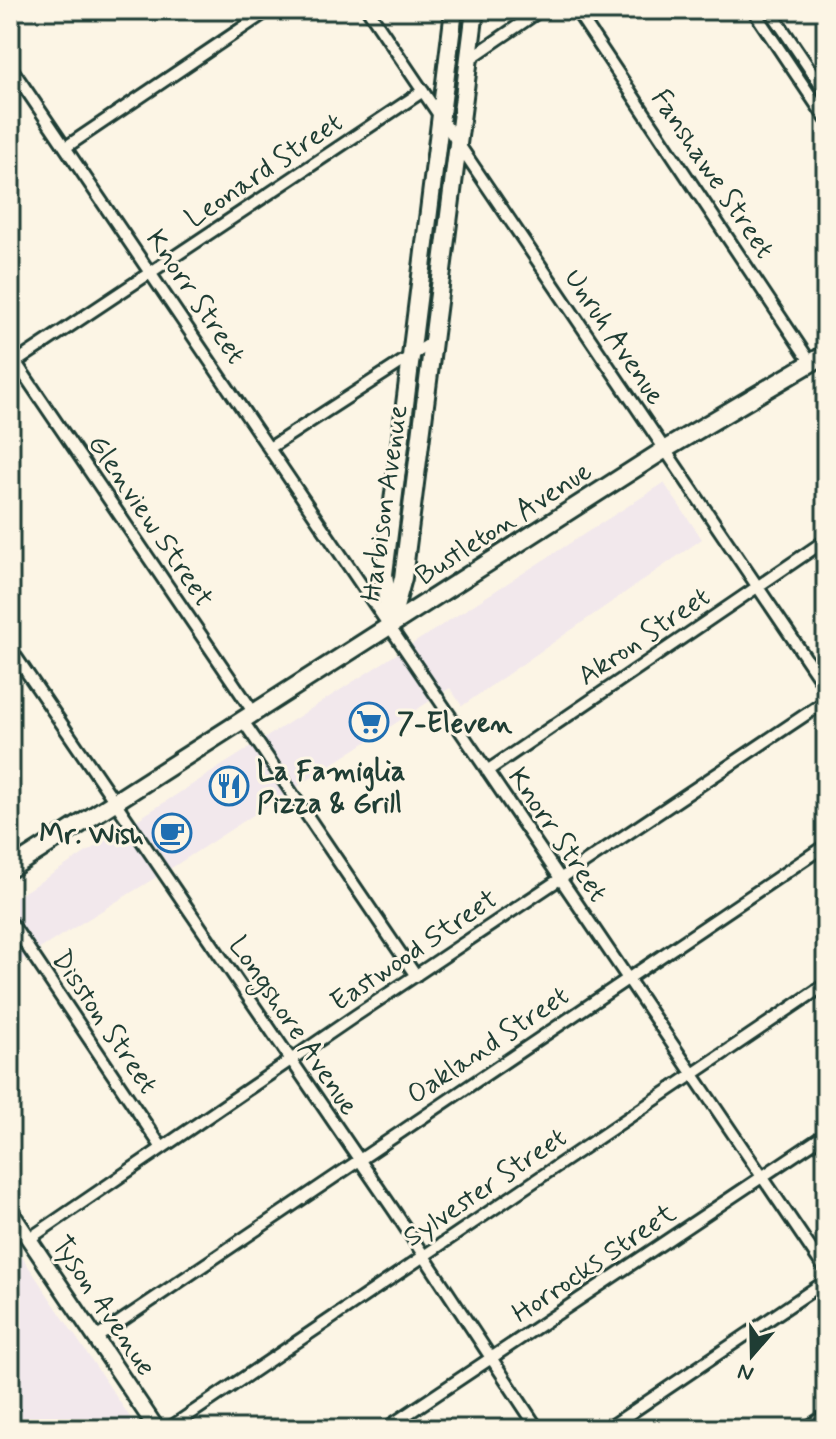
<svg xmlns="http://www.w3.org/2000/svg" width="836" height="1439" font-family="Mynerve,sans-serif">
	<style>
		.built { fill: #f2e8ec }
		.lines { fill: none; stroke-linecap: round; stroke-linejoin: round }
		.street-casing { stroke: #1f3d34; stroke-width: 16 }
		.secondary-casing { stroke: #1f3d34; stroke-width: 20 }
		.primary-casing { stroke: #1f3d34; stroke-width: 22 }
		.street { stroke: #fcf5e5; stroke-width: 10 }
		.secondary { stroke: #fcf5e5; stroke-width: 14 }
		.primary { stroke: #fcf5e5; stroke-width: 16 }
		.labels { text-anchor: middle; stroke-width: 6; stroke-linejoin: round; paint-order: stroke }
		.street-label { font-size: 28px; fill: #1f3d34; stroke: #fcf5e5 }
		.poi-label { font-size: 28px; font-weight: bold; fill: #1f3d34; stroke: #fcf5e5; text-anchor: start }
	</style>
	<rect width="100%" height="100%" fill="#fcf5e5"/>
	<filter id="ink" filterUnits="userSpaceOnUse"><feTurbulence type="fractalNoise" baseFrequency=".0125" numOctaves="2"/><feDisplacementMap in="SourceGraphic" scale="16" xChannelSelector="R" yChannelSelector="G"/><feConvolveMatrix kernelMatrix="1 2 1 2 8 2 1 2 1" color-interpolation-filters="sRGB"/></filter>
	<g filter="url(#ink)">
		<!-- built -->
		<path class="built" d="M664,483L702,539L462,706L450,688L176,865L10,967V901Z
			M10,1239L138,1429H10Z"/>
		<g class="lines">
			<!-- street casing -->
			<g class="street-casing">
				<path id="street" d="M368,10L826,688
					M576,10L811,363
					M753,10L826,119
					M770,10L826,93
					M468,60L541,10
					M10,66L826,1271
					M66,147L269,10
					M10,354L254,713
					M10,366L423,91
					M271,447L431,343
					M10,648L395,1212L538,1429
					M243,721L416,976
					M487,771L826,540
					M10,921L162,1148
					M29,1239L355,1016L826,701
					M96,1338L826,845
					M168,1429L826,984
					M385,1429L826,1134
					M607,1429L826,1281
					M805,1429L826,1415"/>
			</g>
			<!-- secondary casing -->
			<g class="secondary-casing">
				<path id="secondary" d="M10,1211L157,1429"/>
			</g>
			<!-- primary casing -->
			<g class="primary-casing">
				<path id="primary" d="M389,616L384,574L454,10
					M390,626L403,578L475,10
					M10,869L664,450L826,354"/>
			</g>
			<!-- street -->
			<use href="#street" class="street"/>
			<!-- secondary -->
			<use href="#secondary" class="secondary"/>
			<!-- primary -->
			<use href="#primary" class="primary"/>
		</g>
	</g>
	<!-- icons -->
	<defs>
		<g id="supermarket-ring" transform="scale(2)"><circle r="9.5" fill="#fcf5e5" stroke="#1f6fb2" stroke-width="1.5"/><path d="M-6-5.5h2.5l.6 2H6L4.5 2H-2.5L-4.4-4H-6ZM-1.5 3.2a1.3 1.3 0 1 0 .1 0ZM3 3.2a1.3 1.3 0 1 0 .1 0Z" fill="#1f6fb2"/></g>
		<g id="restaurant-ring" transform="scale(2)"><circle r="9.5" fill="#fcf5e5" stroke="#1f6fb2" stroke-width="1.5"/><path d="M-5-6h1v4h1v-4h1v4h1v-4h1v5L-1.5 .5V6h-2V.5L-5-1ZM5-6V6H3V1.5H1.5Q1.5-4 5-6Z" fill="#1f6fb2"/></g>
		<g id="cafe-ring" transform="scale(2)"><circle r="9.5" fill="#fcf5e5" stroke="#1f6fb2" stroke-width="1.5"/><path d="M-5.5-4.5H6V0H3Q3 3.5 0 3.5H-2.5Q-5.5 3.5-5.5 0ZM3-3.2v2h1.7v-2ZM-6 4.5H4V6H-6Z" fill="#1f6fb2"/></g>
	</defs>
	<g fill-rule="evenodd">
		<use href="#supermarket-ring" x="369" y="722"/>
		<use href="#restaurant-ring" x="229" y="786"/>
		<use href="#cafe-ring" x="172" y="833"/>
	</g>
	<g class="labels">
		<!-- street labels -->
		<g class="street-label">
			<text transform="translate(263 169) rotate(-34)" y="10">Leonard Street</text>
			<text transform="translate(714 173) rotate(56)" y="10">Fanshawe Street</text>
			<text transform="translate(197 296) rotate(56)" y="10">Knorr Street</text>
			<text transform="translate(616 336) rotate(56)" y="10">Unruh Avenue</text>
			<text transform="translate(383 503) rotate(-82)" y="10">Harbison Avenue</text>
			<text transform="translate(152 520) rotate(56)" y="10">Glenview Street</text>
			<text transform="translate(503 522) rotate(-33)" y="10">Bustleton Avenue</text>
			<text transform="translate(643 635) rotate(-34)" y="10">Akron Street</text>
			<text transform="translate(559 834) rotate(56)" y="10">Knorr Street</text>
			<text transform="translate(413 949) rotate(-34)" y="10">Eastwood Street</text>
			<text transform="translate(106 1021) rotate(56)" y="10">Disston Street</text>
			<text transform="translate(295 1025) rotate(56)" y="10">Longshore Avenue</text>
			<text transform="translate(487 1044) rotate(-34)" y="10">Oakland Street</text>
			<text transform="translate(484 1186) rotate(-34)" y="10">Sylvester Street</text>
			<text transform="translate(593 1262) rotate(-34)" y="10">Horrocks Street</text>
			<text transform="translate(105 1305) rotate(56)" y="10">Tyson Avenue</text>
		</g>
		<!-- poi labels -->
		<g class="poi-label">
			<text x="397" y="732">7-Eleven</text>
			<text x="257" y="780">La Famiglia<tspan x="257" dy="32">Pizza &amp; Grill</tspan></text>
			<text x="144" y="843" text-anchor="end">Mr. Wish</text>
		</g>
	</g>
	<!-- margin -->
	<rect width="836" height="1439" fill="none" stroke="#fcf5e5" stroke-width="40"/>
	<rect x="20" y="20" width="796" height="1399" fill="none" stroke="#1f3d34" stroke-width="3" filter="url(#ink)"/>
	<!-- north arrow -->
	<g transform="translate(752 1355) rotate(200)" stroke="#fcf5e5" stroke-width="6" paint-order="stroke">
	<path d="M0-6L14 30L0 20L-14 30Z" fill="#1f3d34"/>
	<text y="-12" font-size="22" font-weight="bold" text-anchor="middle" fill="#1f3d34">N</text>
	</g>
</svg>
